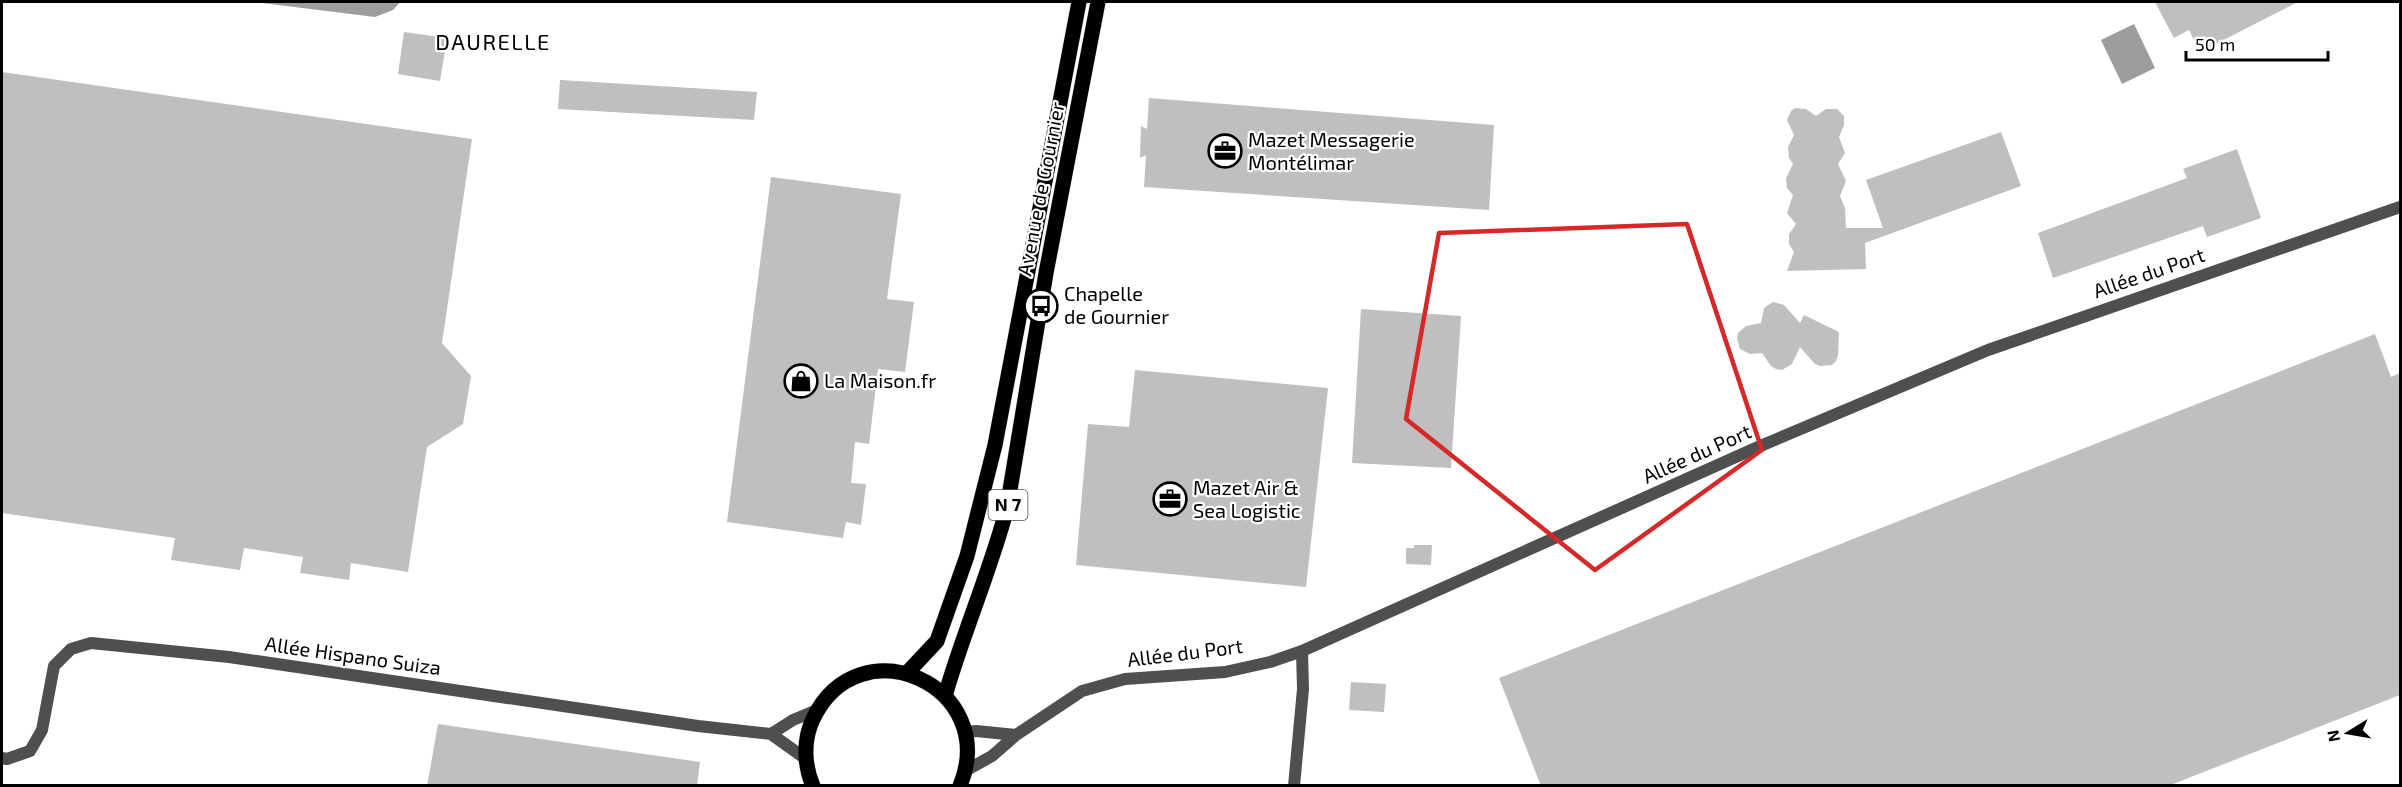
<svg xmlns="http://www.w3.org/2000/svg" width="2402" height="787" font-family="'Exo 2',sans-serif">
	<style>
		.water { fill: #9d9d9d }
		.building { fill: #bfbfbf }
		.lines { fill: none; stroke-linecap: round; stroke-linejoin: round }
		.primary-casing { stroke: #dbdbdb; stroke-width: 16 }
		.street { stroke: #4f4f4f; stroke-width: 12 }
		.primary { stroke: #000; stroke-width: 15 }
		.marked { fill: none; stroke: #d62828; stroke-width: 4.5; stroke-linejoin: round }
		.labels { text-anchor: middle; stroke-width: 4.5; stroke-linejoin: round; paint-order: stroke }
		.shield { fill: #fff; stroke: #4c4c4c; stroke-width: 1.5 }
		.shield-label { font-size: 18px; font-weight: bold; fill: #000 }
		.poi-label { font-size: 20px; fill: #000; stroke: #fff; text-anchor: start }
		.street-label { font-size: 20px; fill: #000; stroke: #fff }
		.quarter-label { font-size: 22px; letter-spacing: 1.5px; fill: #000; stroke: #fff }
	</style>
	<rect width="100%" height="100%" fill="#fff"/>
	<!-- water -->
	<path class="water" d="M254,2H400L393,10L375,17Z
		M2134,24L2155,68L2122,84L2101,40Z"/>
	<!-- building -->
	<path class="building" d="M2155,2H2298L2200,52L2189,30L2174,38Z
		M404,32L447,38L440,81L398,74Z
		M2,72L472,139L442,343L471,376L463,424L427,447L408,572L351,563L349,580L300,573L303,557L244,548L240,570L171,560L175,538L2,513Z
		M560,80L757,92L754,120L558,109Z
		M1149,98L1494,125L1489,210L1144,187L1146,155L1140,158L1141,126L1147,129Z
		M1795,108L1806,109L1816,116L1826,109H1837L1844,116V125L1839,137L1845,153L1838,164L1846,181L1840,196L1845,208L1846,228H1883L1866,180L2001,132L2021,186L1865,243L1866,269L1787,271L1794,252L1789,244V234L1796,224L1787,213L1793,195L1787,188L1786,178L1793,164L1789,158L1788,147L1794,135L1787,120L1791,111Z
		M2237,149L2261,218L2207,237L2203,226L2053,278L2038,233L2187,178L2183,169Z
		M771,177L901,194L887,299L914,302L905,372L878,369L869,444L855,442L851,483L866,484L861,525L846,522L843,538L727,522Z
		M1773,302L1784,305L1800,323L1804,315L1839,332L1838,355L1836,361L1832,365L1820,366L1815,364L1800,347L1792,364L1782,370L1776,369L1771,366L1762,353L1750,354L1740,349L1737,339L1738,333L1746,326L1761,323L1764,308Z
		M1361,309L1461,316L1451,468L1352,463Z
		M2375,334L2391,377L2400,373V695L2168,786H1541L1499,678Z
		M1135,370L1328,388L1306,587L1076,565L1088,424L1129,427Z
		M1414,545H1432L1431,565L1406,564V548H1414Z
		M1351,682L1386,684L1384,712L1349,710Z
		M438,724L700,762L697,786H427Z"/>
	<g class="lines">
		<!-- primary casing -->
		<g class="primary-casing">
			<path id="primary" d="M907,673L937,641L967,556L995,445L1079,2
				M945,696C963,633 990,572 1007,508L1046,273L1098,2
				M813,786C804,765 803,740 813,719C859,622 1001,686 960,786"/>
		</g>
		<!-- street -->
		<path class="street" d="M965,732L976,731L1016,735L992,756L965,771
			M771,734L793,720L817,710
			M1016,735L1082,691L1125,679L1225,672L1270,662L1302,651L1758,447L1988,350L2400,207
			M2,758L7,759L30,751L42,730L54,666L71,649L91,643L229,657L698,726L771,734L806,759
			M1294,786L1303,689L1302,651"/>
		<!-- primary -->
		<use href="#primary" class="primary"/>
	</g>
	<!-- marked area -->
	<path class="marked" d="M1687,224L1762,450L1595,570L1406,419L1439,233Z"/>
	<!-- icons -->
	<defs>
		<g id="office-ring" transform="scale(1.725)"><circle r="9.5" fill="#fff" stroke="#000" stroke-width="1.5"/><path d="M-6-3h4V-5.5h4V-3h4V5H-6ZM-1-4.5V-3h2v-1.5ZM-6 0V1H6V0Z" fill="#000"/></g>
		<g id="bus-ring" transform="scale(1.725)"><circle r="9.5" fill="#fff" stroke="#000" stroke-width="1.5"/><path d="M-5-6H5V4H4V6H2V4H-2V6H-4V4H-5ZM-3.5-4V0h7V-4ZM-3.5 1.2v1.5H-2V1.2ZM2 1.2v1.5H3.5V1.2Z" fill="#000"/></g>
		<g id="shop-ring" transform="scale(1.725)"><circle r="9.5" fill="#fff" stroke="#000" stroke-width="1.5"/><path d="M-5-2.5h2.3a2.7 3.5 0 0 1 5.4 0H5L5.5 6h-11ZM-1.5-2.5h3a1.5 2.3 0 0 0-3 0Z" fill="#000"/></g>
	</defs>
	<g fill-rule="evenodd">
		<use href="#office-ring" x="1225" y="151"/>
		<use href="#bus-ring" x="1041" y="306"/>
		<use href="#shop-ring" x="801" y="381"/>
		<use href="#office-ring" x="1170" y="499"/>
	</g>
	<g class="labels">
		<!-- shield labels -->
		<rect class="shield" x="988.5" y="490" width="39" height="30" rx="4.5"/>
		<g class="shield-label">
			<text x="1008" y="511">N 7</text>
		</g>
		<!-- poi labels -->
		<g class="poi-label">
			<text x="1248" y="147">Mazet Messagerie<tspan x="1248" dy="23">Montélimar</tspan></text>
			<text x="1064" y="301">Chapelle<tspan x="1064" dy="23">de Gournier</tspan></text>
			<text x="824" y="388">La Maison.fr</text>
			<text x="1193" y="495">Mazet Air &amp;<tspan x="1193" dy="23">Sea Logistic</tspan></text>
		</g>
		<!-- street labels -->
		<g class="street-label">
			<text transform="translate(1041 189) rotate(-79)" y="7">Avenue de Gournier</text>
			<text transform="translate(2149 273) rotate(-19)" y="7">Allée du Port</text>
			<text transform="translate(1697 454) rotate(-24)" y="7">Allée du Port</text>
			<text transform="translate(1185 653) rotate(-7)" y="7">Allée du Port</text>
			<text transform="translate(353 656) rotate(8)" y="7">Allée Hispano Suiza</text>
		</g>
		<!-- quarter labels -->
		<g class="quarter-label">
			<text x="493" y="50">DAURELLE</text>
		</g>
	</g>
	<!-- border -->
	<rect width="2402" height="787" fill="none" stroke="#000000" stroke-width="6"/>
	<!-- north arrow -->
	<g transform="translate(2348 733) rotate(259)" stroke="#ffffff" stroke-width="4.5" paint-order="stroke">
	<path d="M0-4.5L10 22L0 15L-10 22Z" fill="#000000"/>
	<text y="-9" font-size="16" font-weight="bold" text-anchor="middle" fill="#000000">N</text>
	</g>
	<!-- scale -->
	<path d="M2186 51v9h142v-9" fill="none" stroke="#000000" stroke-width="3"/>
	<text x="2195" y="51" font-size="18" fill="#000000" stroke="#ffffff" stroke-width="4.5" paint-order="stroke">50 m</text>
</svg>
